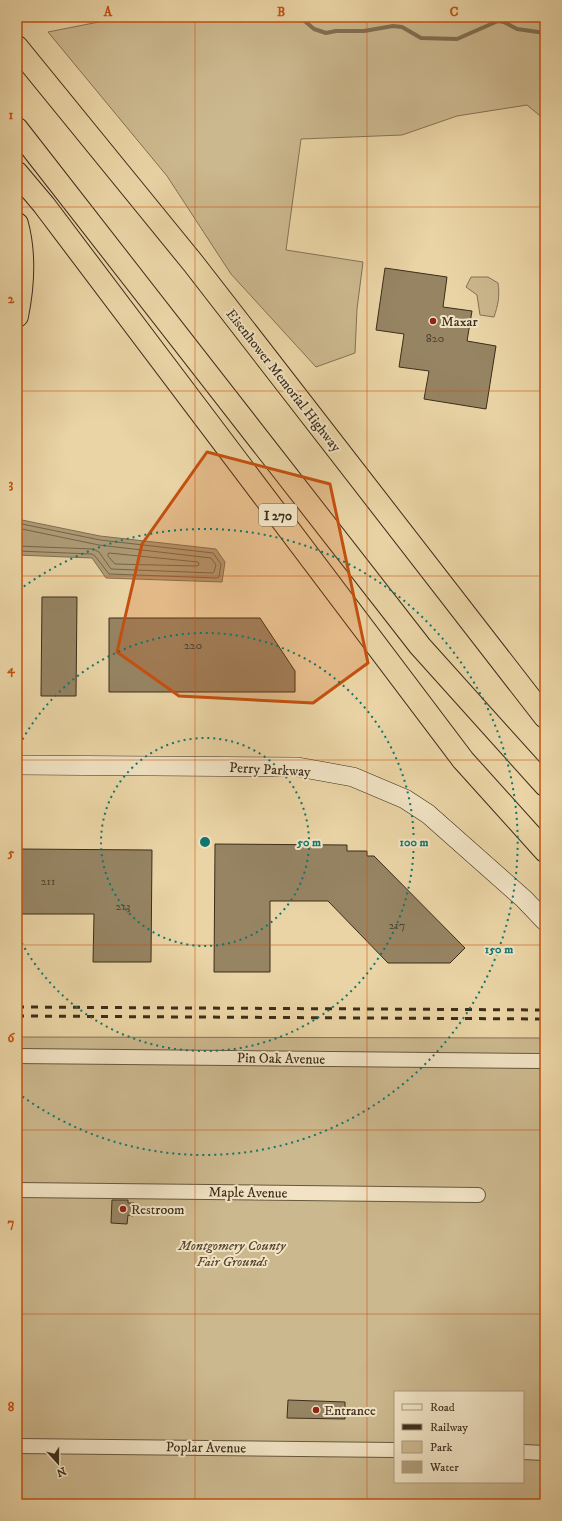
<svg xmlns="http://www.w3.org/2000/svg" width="562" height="1521" font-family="'IM FELL DW Pica',serif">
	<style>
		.green { fill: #ccb88e; stroke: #847254; fill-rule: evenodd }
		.water { fill: #ae9b76; stroke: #806f52 }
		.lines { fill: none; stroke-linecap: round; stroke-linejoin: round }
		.shore { stroke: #746448; stroke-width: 1 }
		.stream { stroke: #806f52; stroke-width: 4 }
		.building { fill: #968463; stroke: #3b2d1b }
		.street-casing { stroke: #67573e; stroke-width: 16 }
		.secondary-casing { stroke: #3b2d1b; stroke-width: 20 }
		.highway-casing { stroke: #3b2d1b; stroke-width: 24 }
		.street { stroke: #f1e3c4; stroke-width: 14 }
		.secondary { stroke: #f1e3c4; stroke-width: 19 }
		.highway { stroke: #ead4a5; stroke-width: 22 }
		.rail { stroke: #3b2d1b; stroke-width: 3; stroke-dasharray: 7 7; stroke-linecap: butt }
		.marked { fill: #c5500f; fill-opacity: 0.2; stroke: #c5500f; stroke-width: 3; stroke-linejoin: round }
		.grid { fill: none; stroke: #c5500f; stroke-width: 1; stroke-opacity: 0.55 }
		.ring { fill: none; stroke: #0f766e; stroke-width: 2; stroke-dasharray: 2 4 }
		.poi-dot { fill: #8f2418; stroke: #f1e3c4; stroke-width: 1.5 }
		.labels { text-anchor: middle; stroke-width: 4; stroke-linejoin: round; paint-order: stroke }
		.number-label { font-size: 12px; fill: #52432d }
		.shield { fill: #f1e3c4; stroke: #72644e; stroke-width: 1 }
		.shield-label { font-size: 13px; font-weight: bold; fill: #3b2d1b }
		.poi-label { font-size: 14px; fill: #3b2d1b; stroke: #f1e3c4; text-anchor: start }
		.street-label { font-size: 14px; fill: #3b2d1b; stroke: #f1e3c4 }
		.park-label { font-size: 14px; font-style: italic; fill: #584932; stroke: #f1e3c4 }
		.centre { fill: #0f766e; stroke: #f1e3c4; stroke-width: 2 }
		.ring-label { font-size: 12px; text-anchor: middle; font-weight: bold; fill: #0f766e; stroke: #f1e3c4; stroke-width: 4; stroke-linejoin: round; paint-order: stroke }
		.neatline { fill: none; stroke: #c5500f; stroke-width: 1.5 }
		.grid-label { font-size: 13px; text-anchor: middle; font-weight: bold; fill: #c5500f }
	</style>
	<rect width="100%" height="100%" fill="#ead4a5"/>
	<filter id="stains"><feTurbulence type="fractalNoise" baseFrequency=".005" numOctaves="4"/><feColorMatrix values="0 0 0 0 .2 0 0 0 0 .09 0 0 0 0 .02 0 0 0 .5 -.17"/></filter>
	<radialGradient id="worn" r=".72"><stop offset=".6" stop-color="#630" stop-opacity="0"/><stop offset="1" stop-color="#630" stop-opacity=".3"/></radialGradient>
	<!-- green -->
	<path class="green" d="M124,17H545V120L527,105L457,116L402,135L301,139L286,250L363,262L357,309L355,353L316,367L231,274L167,176L48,32Z
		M471,277H488L498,283C500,296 498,305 494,317L480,315L477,295L466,287Z
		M17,1037L545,1038V1504H17ZM395,1392H523V1482H395Z"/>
	<!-- water -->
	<path class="water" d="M17,519L100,536L216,549L225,562L222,582L106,578L92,558L17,555Z"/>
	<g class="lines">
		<!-- shore -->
		<path class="shore" d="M17,523L100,540L213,553L221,564L219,577L217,578L109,574L95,556L92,554L17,551
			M17,528L99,545L211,558L216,565L214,572L213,573L111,569L99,552L93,549L17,546
			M109,553L198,562L199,565L197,566L115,564L108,556Z"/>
		<!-- stream -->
		<path class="stream" d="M300,17L314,29L326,33L336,31H364L393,26L402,27L421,38L457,39L498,21L504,22L517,29L545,33"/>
	</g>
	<!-- building -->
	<path class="building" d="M385,268L447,277L443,307L472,311L467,341L496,346L486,409L424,399L429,371L399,367L404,334L376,330Z
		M42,597H77L76,696H41Z
		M109,618H260L295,671V692H109Z
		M215,844L347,845V851H367V856H374L465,948L450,963H388L328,901H270V972H214Z
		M17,849L152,850L151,962H93L94,914H17Z
		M112,1200H128V1203H134L133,1216L128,1215L127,1224L111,1223Z
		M288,1400L345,1402V1419L287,1418Z"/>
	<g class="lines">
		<!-- street casing -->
		<g class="street-casing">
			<path id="street" d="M17,1056L545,1061
				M17,1190L478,1195
				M17,1446L395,1450
				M523,1452L545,1453"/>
		</g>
		<!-- secondary casing -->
		<g class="secondary-casing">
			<path id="secondary" d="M17,765L298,767L353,777L405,799L428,814L524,899L545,921"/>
		</g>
		<!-- highway casing -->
		<g class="highway-casing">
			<path id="highway" d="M17,47L193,263L545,717
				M17,129L420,646L545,785
				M17,173L44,205L463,760L545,851
				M17,224C25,254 23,286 17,316"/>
		</g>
		<!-- street -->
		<use href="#street" class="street"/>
		<!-- secondary -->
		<use href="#secondary" class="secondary"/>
		<!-- highway -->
		<use href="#highway" class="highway"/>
		<!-- rail -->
		<path class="rail" d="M17,1007L545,1010
			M17,1016L545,1019"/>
	</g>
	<!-- marked area -->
	<path class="marked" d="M207,452L330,484L368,663L313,703L179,696L117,652L142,544Z"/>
	<!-- grid -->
	<path class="grid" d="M195,17V1504M367,17V1504M17,207H545M17,391H545M17,576H545M17,760H545M17,945H545M17,1130H545M17,1314H545"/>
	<!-- distance rings -->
	<g class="ring">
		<circle cx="205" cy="842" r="104"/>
		<path d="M17 750A209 209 0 1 1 17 934"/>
		<path d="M19 590A313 313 0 1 1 19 1094"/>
	</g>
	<!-- markers -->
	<g class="poi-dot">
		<circle cx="433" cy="321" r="4"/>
		<circle cx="123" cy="1209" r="4"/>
		<circle cx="316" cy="1410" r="4"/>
	</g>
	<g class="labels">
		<!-- number labels -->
		<g class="number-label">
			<text x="435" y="342">820</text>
			<text x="193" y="649">220</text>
			<text x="48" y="885">211</text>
			<text x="123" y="910">213</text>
			<text x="397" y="929">217</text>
		</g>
		<!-- shield labels -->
		<rect class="shield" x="259" y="504" width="38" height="22" rx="3"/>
		<g class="shield-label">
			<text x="278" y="520">I 270</text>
		</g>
		<!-- poi labels -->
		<g class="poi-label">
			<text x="441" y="326">Maxar</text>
			<text x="131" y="1214">Restroom</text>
			<text x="324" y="1415">Entrance</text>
		</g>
		<!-- street labels -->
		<g class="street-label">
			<text transform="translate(284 380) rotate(52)" y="5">Eisenhower Memorial Highway</text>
			<text transform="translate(270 769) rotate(3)" y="5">Perry Parkway</text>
			<text transform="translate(281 1058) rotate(1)" y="5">Pin Oak Avenue</text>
			<text transform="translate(248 1192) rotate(1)" y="5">Maple Avenue</text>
			<text transform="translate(206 1447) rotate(1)" y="5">Poplar Avenue</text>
		</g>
		<!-- park labels -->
		<g class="park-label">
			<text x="232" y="1250">Montgomery County<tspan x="232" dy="16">Fair Grounds</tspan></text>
		</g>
	</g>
	<circle cx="205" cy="842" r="6" class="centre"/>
	<g class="ring-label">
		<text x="309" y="846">50 m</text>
		<text x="414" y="846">100 m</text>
		<text x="499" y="953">150 m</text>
	</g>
	<!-- margin -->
	<rect width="562" height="1521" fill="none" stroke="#ead4a5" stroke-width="44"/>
	<!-- legend -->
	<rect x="394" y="1391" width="130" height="92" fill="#f1e3c4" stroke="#a89a80"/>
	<rect x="402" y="1404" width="20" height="6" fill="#f1e3c4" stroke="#a89a80"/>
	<text x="430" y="1411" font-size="12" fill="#3b2d1b">Road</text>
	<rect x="402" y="1424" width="20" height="6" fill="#3b2d1b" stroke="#a89a80"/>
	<text x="430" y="1431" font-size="12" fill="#3b2d1b">Railway</text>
	<rect x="402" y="1441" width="20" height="12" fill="#ccb88e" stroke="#a89a80"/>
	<text x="430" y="1451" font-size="12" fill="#3b2d1b">Park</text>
	<rect x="402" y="1461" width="20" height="12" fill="#ae9b76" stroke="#a89a80"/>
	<text x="430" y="1471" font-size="12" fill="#3b2d1b">Water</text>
	<!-- north arrow -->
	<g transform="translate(58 1463) rotate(159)" stroke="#f1e3c4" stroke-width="3" paint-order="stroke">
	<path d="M0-3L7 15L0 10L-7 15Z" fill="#3b2d1b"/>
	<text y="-6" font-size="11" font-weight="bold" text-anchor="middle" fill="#3b2d1b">N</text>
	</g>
	<rect x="22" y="22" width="518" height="1477" class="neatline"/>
	<g class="grid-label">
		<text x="108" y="16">A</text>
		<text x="281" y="16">B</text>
		<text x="454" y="16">C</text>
		<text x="11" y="119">1</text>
		<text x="11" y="303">2</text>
		<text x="11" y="488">3</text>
		<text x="11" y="673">4</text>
		<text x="11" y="857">5</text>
		<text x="11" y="1042">6</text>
		<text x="11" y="1227">7</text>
		<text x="11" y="1411">8</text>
	</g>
	<rect width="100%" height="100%" filter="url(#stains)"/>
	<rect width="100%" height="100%" fill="url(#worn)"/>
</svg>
